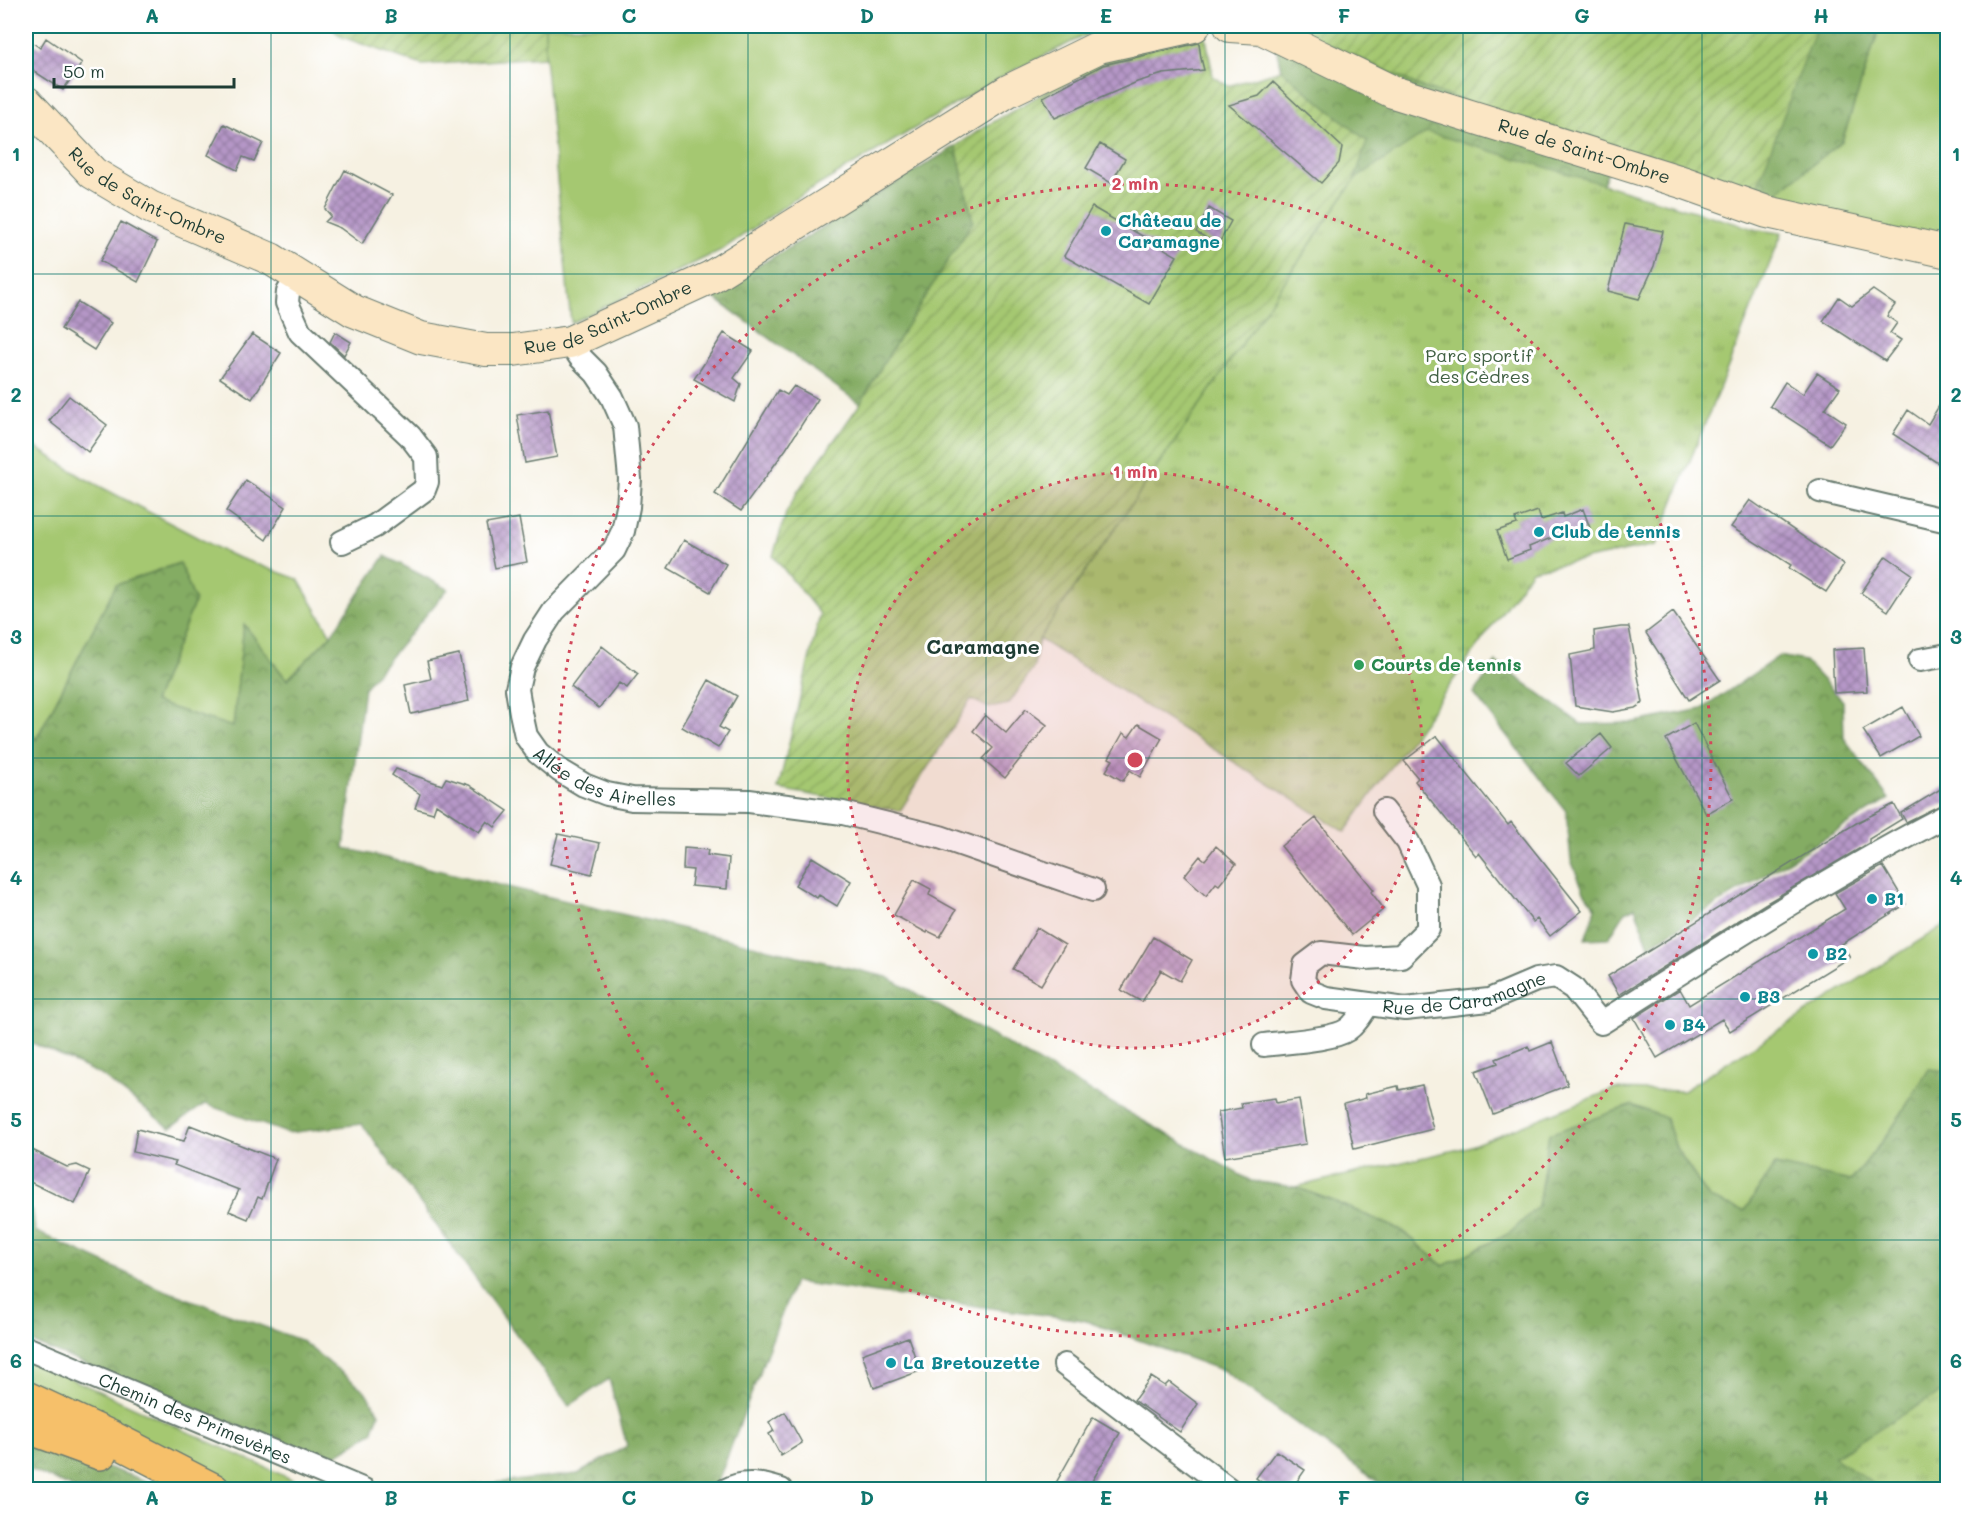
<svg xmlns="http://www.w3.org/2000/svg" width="1973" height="1515" font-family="Mali,sans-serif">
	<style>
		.grass { fill: #a5c871; stroke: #628252; stroke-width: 1.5 }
		.forest { fill: url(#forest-crowns); stroke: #52744c; stroke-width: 1.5 }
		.park { fill: url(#park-tufts); stroke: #628252; stroke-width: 1.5 }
		.garden { fill: url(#garden-furrows); stroke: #628252; stroke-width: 1.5 }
		.building { fill: url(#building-cross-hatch) }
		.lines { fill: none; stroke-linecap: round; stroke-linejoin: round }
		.street-casing { stroke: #6a7c71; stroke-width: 26 }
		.secondary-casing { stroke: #6a7c71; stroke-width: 34 }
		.highway-casing { stroke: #6a7c71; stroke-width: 36 }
		.street { stroke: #fff; stroke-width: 22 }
		.secondary { stroke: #fbe6c4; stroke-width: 32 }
		.highway { stroke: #f6c06b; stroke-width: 33 }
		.rail-casing { stroke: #1f3d34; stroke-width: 7 }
		.rail { stroke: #fff; stroke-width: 4.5; stroke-dasharray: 14; stroke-linecap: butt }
		.grid { fill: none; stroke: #0f766e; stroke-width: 1.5; stroke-opacity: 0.55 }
		.ring { fill: none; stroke: #d1495b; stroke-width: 3; stroke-dasharray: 3 6 }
		.culture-dot { fill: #0f9aa8; stroke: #fff; stroke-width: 2 }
		.leisure-dot { fill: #2e9e5b; stroke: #fff; stroke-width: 2 }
		.labels { text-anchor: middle; stroke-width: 6; stroke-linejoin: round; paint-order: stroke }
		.street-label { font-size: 18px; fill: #1f3d34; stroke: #fff }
		.culture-label { font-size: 18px; font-weight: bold; fill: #0d838f; stroke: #fff; text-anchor: start }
		.park-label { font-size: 18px; fill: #406043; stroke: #fff }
		.leisure-label { font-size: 18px; font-weight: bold; fill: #27864d; stroke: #fff; text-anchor: start }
		.neighbourhood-label { font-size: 20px; font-weight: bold; fill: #1f3d34; stroke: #fff }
		.centre { fill: #d1495b; stroke: #fff; stroke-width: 3 }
		.ring-label { font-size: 18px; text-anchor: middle; font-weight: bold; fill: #d1495b; stroke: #fff; stroke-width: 6; stroke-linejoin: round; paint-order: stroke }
		.neatline { fill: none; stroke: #0f766e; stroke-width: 2 }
		.grid-label { font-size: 20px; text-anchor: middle; font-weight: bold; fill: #0f766e }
	</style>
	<defs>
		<pattern id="forest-crowns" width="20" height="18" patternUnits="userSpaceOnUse" patternTransform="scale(1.5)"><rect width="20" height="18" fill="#84ac63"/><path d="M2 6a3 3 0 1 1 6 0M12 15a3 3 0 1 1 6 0" fill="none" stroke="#6b8d52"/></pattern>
		<pattern id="park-tufts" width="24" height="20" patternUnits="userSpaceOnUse" patternTransform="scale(1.5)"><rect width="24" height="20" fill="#a5c871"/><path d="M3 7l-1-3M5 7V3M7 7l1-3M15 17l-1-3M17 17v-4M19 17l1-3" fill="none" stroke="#86a45e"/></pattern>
		<pattern id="garden-furrows" width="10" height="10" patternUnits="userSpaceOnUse" patternTransform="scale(1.5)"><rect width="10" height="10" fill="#a5c871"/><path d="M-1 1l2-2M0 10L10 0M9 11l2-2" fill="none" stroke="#86a45e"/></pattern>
		<pattern id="building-cross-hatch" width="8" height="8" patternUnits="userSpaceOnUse" patternTransform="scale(1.5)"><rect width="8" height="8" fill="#b697c7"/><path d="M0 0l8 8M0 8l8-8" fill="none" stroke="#937ca2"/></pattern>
	</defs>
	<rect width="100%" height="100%" fill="#fff"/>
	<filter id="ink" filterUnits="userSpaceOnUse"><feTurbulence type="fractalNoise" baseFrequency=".0167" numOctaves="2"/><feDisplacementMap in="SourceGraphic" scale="12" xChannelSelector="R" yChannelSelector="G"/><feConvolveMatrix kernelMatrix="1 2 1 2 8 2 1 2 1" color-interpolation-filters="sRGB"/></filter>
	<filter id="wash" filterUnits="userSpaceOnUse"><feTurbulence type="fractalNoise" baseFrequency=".008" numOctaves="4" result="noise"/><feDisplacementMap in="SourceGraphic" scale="24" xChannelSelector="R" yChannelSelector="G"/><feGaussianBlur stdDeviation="1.35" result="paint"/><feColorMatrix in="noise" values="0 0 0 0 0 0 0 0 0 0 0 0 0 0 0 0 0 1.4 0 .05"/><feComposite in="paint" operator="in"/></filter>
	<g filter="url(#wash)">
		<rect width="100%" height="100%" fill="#f6f1e2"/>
		<!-- grass -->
		<path class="grass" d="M545,26H1104L1003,76L795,199L723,249L571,323L545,57Z
			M1880,26H1947V242L1764,203L1842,141Z
			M26,441L82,477L231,555L298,579L331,635L287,680L244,625L233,728L154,702L195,601L179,563L116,585L35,741L26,725Z
			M1947,923V1071L1929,1070L1891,1130L1851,1181L1775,1165L1744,1211L1709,1198L1676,1148L1666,1118L1549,1134L1539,1206L1510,1233L1444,1266L1403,1231L1336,1202L1295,1187L1468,1147L1614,1089L1683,1091Z
			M26,1358L302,1484L322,1489H233L26,1417Z"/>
		<!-- forest -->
		<path class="forest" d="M1277,26H1880L1842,141L1764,203L1404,88Z
			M1274,38L1609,169L1588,221L1353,179L1367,141L1281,70Z
			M956,146L973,221L891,351L860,404L709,294L802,240Z
			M385,556L448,589L364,688L344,848L887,977L1251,1181L1295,1187L1336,1202L1403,1231L1443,1266L1510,1233L1538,1206L1549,1134L1632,1105L1666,1118L1676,1148L1709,1198L1744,1211L1775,1165L1851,1181L1891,1130L1929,1069L1947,1071V1389L1834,1456L1881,1489H1387L1224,1371L1083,1320L794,1282L715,1489H463L457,1487L578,1474L627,1446L609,1379L569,1406L362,1124L287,1133L205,1104L170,1128L101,1075L26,1040V725L36,740L116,585L180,563L195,601L154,702L233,727L244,624L287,680L331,635Z
			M1779,656L1805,661L1843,701L1844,738L1889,799L1649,946L1635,907L1625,912L1609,938L1585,939L1596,908L1584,892L1571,860L1566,811L1474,694L1496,662L1581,724L1630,723L1702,709Z
			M26,1208L33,1211L35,1231L156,1287L300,1340L365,1391L379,1413L372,1433L336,1455L301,1452L26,1340Z
			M26,1442L89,1461L169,1489H75L26,1468Z"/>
		<!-- park -->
		<path class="park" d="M1427,132L1758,230L1782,233L1656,545L1532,570L1345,832L1039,639L1355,179Z
			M1947,1389V1483L1939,1489H1881L1834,1457L1891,1421Z"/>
		<!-- garden -->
		<path class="garden" d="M329,26H545V57L422,65L342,37Z
			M1293,26H1817L1755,192L1426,89L1322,41Z
			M1205,33L1213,76L1228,86L1281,70L1367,141L1355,179L1039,639L1034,667L1009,704L989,708L971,699L900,811L778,789L820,614L773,556L786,513L798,491L860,404L891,351L973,221L956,146L981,129L1096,63Z"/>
		<g id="blocks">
			<!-- building -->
			<path class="building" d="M26,38L40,48L46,38L82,63L63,90L26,66Z
				M1199,43L1201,58L1204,70L1163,74L1137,82L1055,118L1043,97L1103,65Z
				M1273,82L1342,147L1339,163L1321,183L1229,105L1259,96Z
				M224,124L263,143L254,161L243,157L237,170L208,155Z
				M1100,144L1125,159L1111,183L1086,168Z
				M345,170L392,195L362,244L340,228L325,222L331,216L325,209Z
				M1092,207L1177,256L1149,304L1064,256Z
				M1209,208L1231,221L1218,245L1196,232Z
				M121,222L157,242L138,282L100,261Z
				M1625,224L1663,231L1654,266L1639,299L1608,291Z
				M1873,290L1895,305L1887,316L1897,323L1890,333L1901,340L1885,361L1823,321L1839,297L1852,306Z
				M78,302L111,323L94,350L61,329Z
				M335,332L351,342L344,355L330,342Z
				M724,333L753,351L734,378L741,384L735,402L694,379Z
				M252,334L281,353L252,399L220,378Z
				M1817,373L1840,388L1825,409L1846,423L1830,445L1770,406L1785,382L1803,394Z
				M794,386L818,399L786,449L741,511L715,494L778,390L787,395Z
				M1947,393V469L1893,434L1908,410L1928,424Z
				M69,396L107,425L88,452L49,421Z
				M548,410L557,457L525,463L517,415Z
				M246,480L286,507L266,540L226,511Z
				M1750,500L1844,565L1826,592L1789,568L1791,565L1731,527Z
				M1583,509L1590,528L1570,536L1568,531L1529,547L1530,550L1507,559L1497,531L1517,524L1515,519L1538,511L1541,520L1562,513L1563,517Z
				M519,518L527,562L495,568L486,524Z
				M684,540L726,564L710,592L668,568Z
				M1886,556L1912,574L1888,611L1861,593Z
				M1673,612L1720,680L1689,700L1646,633Z
				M1621,627H1629L1643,703L1635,708L1613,712L1575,706L1570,655L1595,650L1594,631Z
				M602,646L638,674L627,688L619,683L599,708L571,687Z
				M1864,648L1867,691L1834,693L1832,650Z
				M459,654L469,701L411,714L405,685L431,679L427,661Z
				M709,680L737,696L719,727L728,732L718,748L682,727Z
				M1903,707L1919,736L1881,758L1863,730Z
				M1026,709L1047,725L1005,778L983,759L993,748L973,731L985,715L1006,733Z
				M1694,723L1733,799L1706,814L1666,739Z
				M1138,724L1162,738L1140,777L1130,770L1123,781L1106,771L1113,760L1109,758L1123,733L1129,737Z
				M1601,734L1612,748L1579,776L1566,763Z
				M1437,736L1508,825L1511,822L1582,911L1550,936L1537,919L1533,922L1479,853L1476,856L1415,781L1418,778L1404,761Z
				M396,769L442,785L446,778L469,785L508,811L495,827L487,821L479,832L436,804L433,813L415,808L420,794L392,775Z
				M1947,785V802L1906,822L1901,813Z
				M1894,804L1902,819L1869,839V843L1765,904L1619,995L1608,976L1858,822Z
				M1316,818L1374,890L1371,892L1384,909L1352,935L1281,846Z
				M558,834L600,843L592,874L550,864Z
				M1216,846L1236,864L1219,885L1216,883L1206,896L1184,876L1200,856L1205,860Z
				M684,848L708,850L707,855L729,858L727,889L691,886L693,870L683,869Z
				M812,857L851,881L837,906L819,895L817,898L795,885Z
				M1883,866L1906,904L1842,944L1850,957L1730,1031L1722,1019L1657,1058L1634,1018L1680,989L1689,1005L1845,909L1835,893Z
				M914,880L931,889L929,895L956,910L940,937L928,931L927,933L894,915Z
				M1037,928L1065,945L1041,985L1013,969Z
				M1153,937L1192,960L1180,981L1161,970L1142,1002L1121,990Z
				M1552,1042L1568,1085L1493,1114L1476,1071L1498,1063L1496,1059L1528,1046L1530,1051Z
				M1422,1085L1433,1129L1354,1149L1344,1104L1366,1098L1365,1094L1398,1086L1399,1090Z
				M1275,1098L1276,1103L1299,1099L1306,1144L1225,1157L1218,1112L1242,1108L1241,1103Z
				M190,1125L276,1159L262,1199L258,1197L248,1219L229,1211L239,1190L174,1165L176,1162L133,1152L137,1129L184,1141Z
				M26,1147L67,1167L77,1165L90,1171L75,1204L26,1180Z
				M908,1337L920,1371L874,1388L862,1354Z
				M1151,1377L1165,1386L1169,1382L1198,1404L1180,1432L1134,1400Z
				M785,1412L802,1443L781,1456L769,1434L774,1431L769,1422Z
				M1093,1417L1120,1433L1087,1490H1052Z
				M1276,1451L1305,1470L1291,1490H1272L1256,1478Z"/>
		</g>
	</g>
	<g filter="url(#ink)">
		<use href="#blocks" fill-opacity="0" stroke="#6a7c71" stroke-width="1.5"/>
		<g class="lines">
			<!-- street casing -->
			<g class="street-casing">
				<g id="street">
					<path d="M307,281L294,283L288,292L287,303L300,332L410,436L426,457L427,482L424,490L375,526L342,542"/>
					<path id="s1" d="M570,342L580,357L596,373L612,397L625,426L630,479L628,507L623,531L614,550L554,611L535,640L522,667L517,689L521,713L526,736L538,753L559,770L584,785L607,794L632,799L749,801L843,813L940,837L1093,890"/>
					<path d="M1820,491L1948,521"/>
					<path d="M1920,660L1948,655"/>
					<path id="s2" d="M1384,811L1408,842L1428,885V929L1401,956L1365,958L1321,953L1305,965L1303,980L1311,992L1326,998L1405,1009L1489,1000L1536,980L1556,977L1573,988L1601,1023C1715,951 1828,877 1948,815"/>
					<path d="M1264,1045C1284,1042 1332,1040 1347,1030C1357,1023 1362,1013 1368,1004"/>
					<path id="s3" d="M26,1348L364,1490"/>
					<path d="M1065,1365L1230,1490"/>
					<path d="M726,1490C744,1480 762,1484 781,1490"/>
				</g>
			</g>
			<!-- secondary casing -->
			<g class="secondary-casing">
				<g id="secondary">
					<path id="s4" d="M1230,26L1261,28L1393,92L1685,183L1767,212L1948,252"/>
					<path id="s5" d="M26,102L93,173L150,207L271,259L354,311L421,338L486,350H513L570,342L711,277L1008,91L1099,47L1194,26"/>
				</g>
			</g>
			<!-- highway casing -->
			<g class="highway-casing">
				<path id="highway" d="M26,1398L110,1437L213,1490
					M26,1426L100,1453"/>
			</g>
			<!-- street -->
			<use href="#street" class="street"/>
			<!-- secondary -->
			<use href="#secondary" class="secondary"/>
			<!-- highway -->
			<use href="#highway" class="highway"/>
			<!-- rail casing -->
			<g class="rail-casing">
				<path id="rail" d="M26,1485L36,1490"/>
			</g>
			<!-- rail -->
			<use href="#rail" class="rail"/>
		</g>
	</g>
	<!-- grid -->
	<path class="grid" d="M271,26V1490M510,26V1490M748,26V1490M986,26V1490M1225,26V1490M1463,26V1490M1702,26V1490M26,274H1948M26,516H1948M26,758H1948M26,999H1948M26,1240H1948"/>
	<!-- distance rings -->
	<circle cx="1135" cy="760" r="288" fill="#d1495b" fill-opacity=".12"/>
	<g class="ring">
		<circle cx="1135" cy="760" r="288"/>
		<circle cx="1135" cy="760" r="576"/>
	</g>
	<!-- markers -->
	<g class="culture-dot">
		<circle cx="1106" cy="231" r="6"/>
		<circle cx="1539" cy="532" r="6"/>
		<circle cx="1872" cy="899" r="6"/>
		<circle cx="1813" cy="954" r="6"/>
		<circle cx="1745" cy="997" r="6"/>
		<circle cx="1670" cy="1025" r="6"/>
		<circle cx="891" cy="1363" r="6"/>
	</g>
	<circle class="leisure-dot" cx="1359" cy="665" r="6"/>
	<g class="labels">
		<!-- street labels -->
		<g class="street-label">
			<text dy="6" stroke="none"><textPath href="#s4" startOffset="378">Rue de Saint-Ombre</textPath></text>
			<text dy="6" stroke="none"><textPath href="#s5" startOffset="156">Rue de Saint-Ombre</textPath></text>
			<text dy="6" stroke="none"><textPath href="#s5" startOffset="660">Rue de Saint-Ombre</textPath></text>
			<text dy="6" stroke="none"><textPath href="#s1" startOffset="543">Allée des Airelles</textPath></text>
			<text dy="6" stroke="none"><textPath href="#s2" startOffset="456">Rue de Caramagne</textPath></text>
			<text dy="6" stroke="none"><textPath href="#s3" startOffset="183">Chemin des Primevères</textPath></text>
		</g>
		<!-- culture labels -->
		<g class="culture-label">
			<text x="1118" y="227">Château de<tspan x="1118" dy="21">Caramagne</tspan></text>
			<text x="1551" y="538">Club de tennis</text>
			<text x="1884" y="905">B1</text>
			<text x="1825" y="960">B2</text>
			<text x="1757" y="1003">B3</text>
			<text x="1682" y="1031">B4</text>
			<text x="903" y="1369">La Bretouzette</text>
		</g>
		<!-- park labels -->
		<g class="park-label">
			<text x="1479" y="362">Parc sportif<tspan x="1479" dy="21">des Cèdres</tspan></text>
		</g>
		<!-- leisure labels -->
		<g class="leisure-label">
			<text x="1371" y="671">Courts de tennis</text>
		</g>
		<!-- neighbourhood labels -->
		<g class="neighbourhood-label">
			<text x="983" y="654">Caramagne</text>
		</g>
	</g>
	<circle cx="1135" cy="760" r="9" class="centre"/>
	<g class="ring-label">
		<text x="1135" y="190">2 min</text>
		<text x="1135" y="478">1 min</text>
	</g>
	<!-- margin -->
	<rect width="1973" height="1515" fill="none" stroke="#fff" stroke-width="66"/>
	<!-- scale -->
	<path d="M54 78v9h180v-9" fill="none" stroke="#1f3d34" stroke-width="3"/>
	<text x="63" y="78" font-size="18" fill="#1f3d34" stroke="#ffffff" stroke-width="4.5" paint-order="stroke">50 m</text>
	<rect x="33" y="33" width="1907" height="1449" class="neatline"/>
	<g class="grid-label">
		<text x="152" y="23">A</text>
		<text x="391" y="23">B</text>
		<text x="629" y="23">C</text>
		<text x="867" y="23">D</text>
		<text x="1106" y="23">E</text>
		<text x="1344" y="23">F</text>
		<text x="1582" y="23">G</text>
		<text x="1821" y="23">H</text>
		<text x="16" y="161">1</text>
		<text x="1956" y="161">1</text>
		<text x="16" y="402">2</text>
		<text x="1956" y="402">2</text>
		<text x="16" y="644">3</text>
		<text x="1956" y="644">3</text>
		<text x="16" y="885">4</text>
		<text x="1956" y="885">4</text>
		<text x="16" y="1127">5</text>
		<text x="1956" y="1127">5</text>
		<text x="16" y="1368">6</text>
		<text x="1956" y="1368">6</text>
		<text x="152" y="1505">A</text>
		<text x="391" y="1505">B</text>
		<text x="629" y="1505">C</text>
		<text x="867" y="1505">D</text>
		<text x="1106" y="1505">E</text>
		<text x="1344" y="1505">F</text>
		<text x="1582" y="1505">G</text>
		<text x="1821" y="1505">H</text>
	</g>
</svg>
